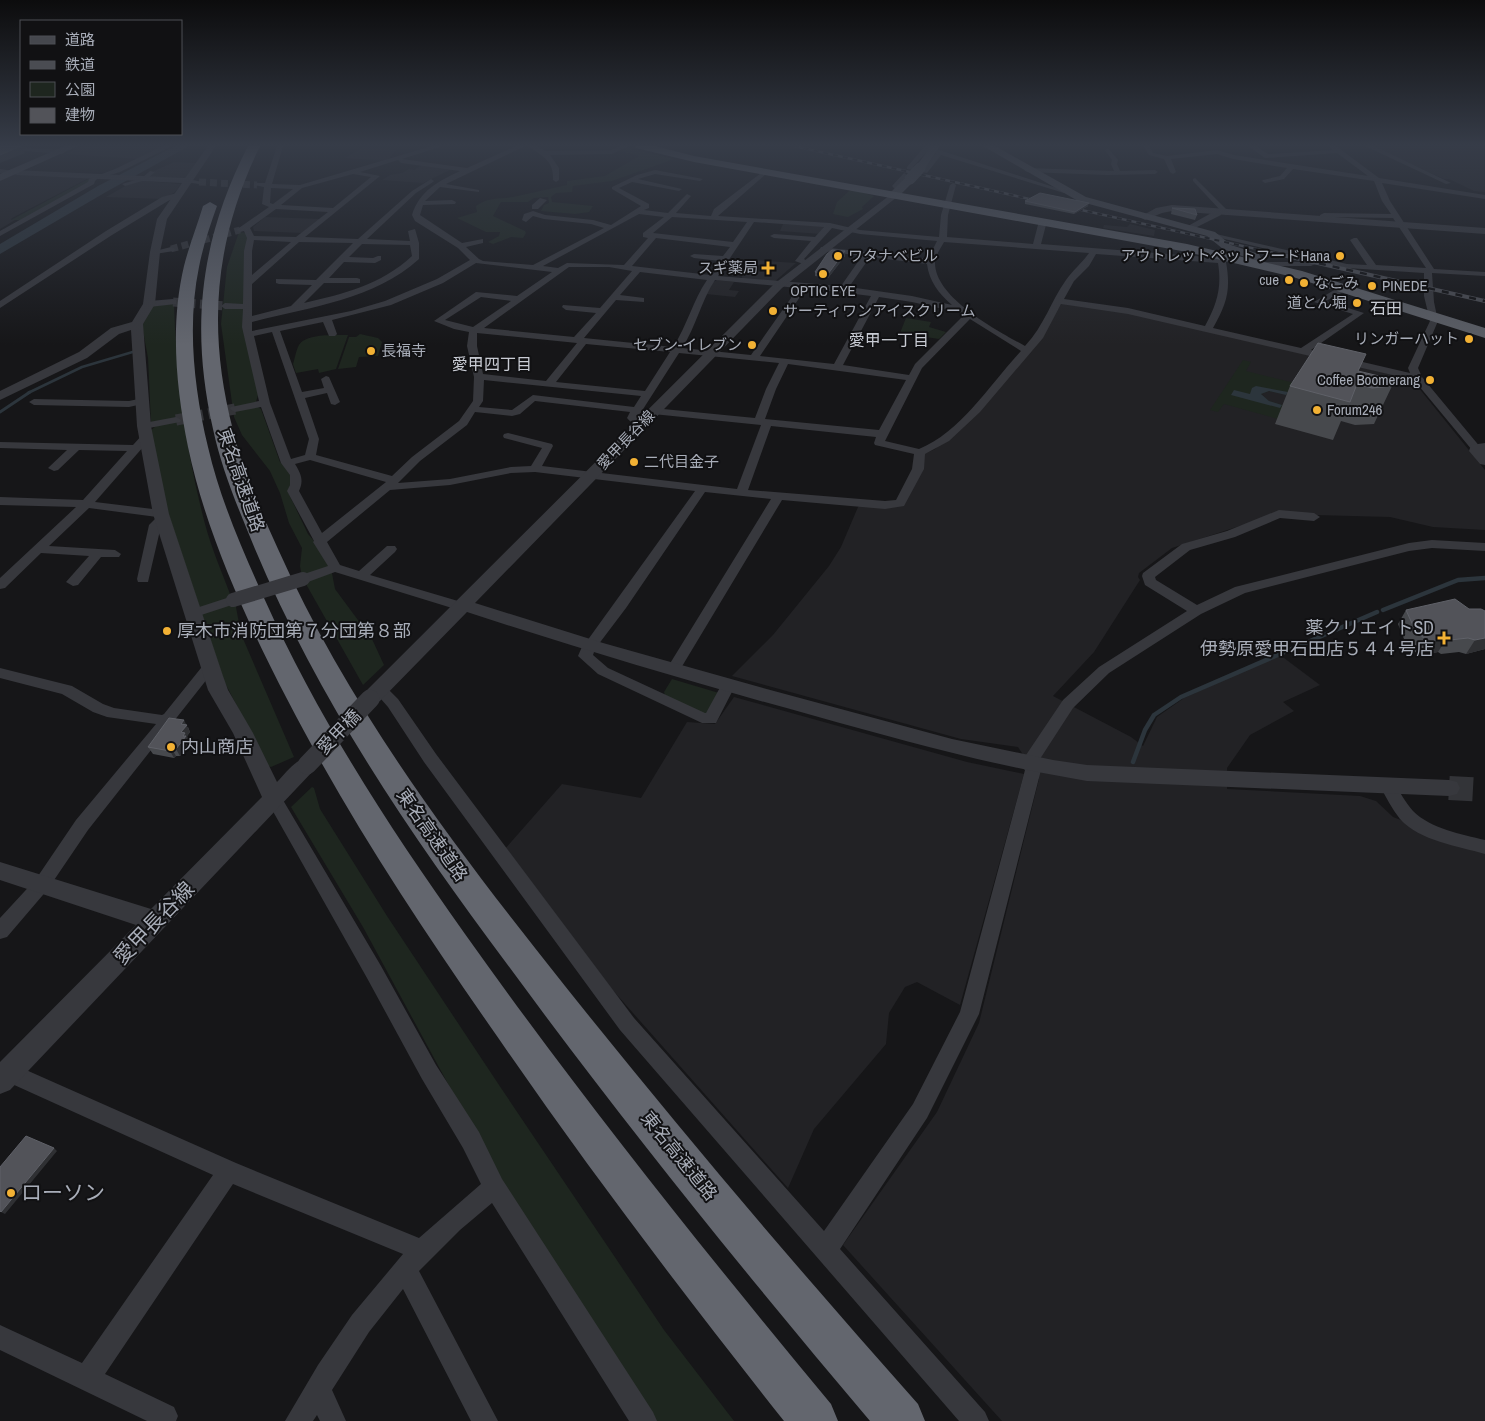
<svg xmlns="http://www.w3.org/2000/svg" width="1485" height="1421" font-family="'Archivo Narrow','Noto Sans JP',sans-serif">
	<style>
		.built { fill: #222225 }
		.green { fill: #1e261f }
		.water { fill: #2c353c }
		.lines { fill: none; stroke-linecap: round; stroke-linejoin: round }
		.stream-far2 { stroke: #2c353c; stroke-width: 2.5 }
		.stream-far1 { stroke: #2c353c; stroke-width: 3 }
		.stream { stroke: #2c353c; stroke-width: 4.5 }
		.river { fill: #2c353c; fill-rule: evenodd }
		.minor-tunnel-far2 { stroke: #333438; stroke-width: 7; stroke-dasharray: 7 4; stroke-linecap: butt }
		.minor-tunnel-far1 { stroke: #333438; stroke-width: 9; stroke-dasharray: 9 4.5; stroke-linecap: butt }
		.minor-tunnel { stroke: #333438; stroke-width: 11; stroke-dasharray: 11 5.5; stroke-linecap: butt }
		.tertiary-tunnel { stroke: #333438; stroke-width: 24; stroke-dasharray: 24 12; stroke-linecap: butt }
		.minor { fill: #37383d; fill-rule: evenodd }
		.tertiary { fill: #37383d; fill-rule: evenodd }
		.secondary { fill: #45474d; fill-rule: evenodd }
		.trunk { fill: #5b5e65; fill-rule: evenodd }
		.motorway { fill: #63666e; fill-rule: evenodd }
		.rail-far1-casing { stroke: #4a4c52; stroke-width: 2.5 }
		.rail-casing { stroke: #4a4c52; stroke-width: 4 }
		.rail-far1 { stroke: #111113; stroke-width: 2; stroke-dasharray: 5; stroke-linecap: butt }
		.rail { stroke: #111113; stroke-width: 2.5; stroke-dasharray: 7; stroke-linecap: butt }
		.minor-bridge { stroke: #37383d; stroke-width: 14 }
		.tertiary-bridge { stroke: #37383d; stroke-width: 19 }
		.secondary-bridge { stroke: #45474d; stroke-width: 11 }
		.wall { fill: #47494d }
		.shaded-wall { fill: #2f3033 }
		.building { fill: #525359; stroke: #5f6168 }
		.poi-dot { fill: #f2b134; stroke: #111113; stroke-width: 2 }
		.labels { text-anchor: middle; stroke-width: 4; stroke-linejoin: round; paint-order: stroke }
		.far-poi-label { font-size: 15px; fill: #a8adb8; stroke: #111113; text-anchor: start }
		.far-street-label { font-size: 15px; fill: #a8adb8; stroke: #111113 }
		.far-neighbourhood-label { font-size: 16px; fill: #c9ccd4; stroke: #111113 }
		.street-label { font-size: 18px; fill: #a8adb8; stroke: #111113 }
		.poi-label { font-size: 18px; fill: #a8adb8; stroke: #111113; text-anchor: start }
		.near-street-label { font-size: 21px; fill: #a8adb8; stroke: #111113 }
		.near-poi-label { font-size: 21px; fill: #a8adb8; stroke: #111113; text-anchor: start }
	</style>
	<rect width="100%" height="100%" fill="#161618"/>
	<!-- built -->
	<path class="built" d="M83,146H166L140,159L66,154L24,173L89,178L12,218L11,220H15L0,229V173L21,174Z
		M1371,146H1484L1485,192L1474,191L1449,179H1444Z
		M363,147L396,150L387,161L345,158Z
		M174,162L196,163L185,178L150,177L154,171Z
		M424,164L452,169L423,183L382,180L390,175L402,173L409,169L414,170Z
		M142,181L181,184L175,192L163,199L106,197L127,185Z
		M265,217L320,219L303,233L254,231L253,227Z
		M783,224L824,226L821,234L780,231Z
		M1130,224L1155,230L1154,236L1103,228L1104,225L1127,227Z
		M752,260L796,263L773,283L741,280L743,272Z
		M717,280L734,282L729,290L739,291L735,297L706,294L713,282Z
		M1062,303L1115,310L1407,378L1414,382L1485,470V530L1433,527L1390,517L1277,514L1172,548L1139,573L1138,577L1140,580L1094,652L1053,696L1131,737L1143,746L1157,717L1184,698L1280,655L1320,685L1283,702L1294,711L1250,735L1227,768V789L1360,796L1376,801L1393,817L1485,852V1421H1002L843,1245L937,1112L979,1023L1039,779L1018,747L961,739L732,676L773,635L829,566L841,547L858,507L860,505L901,504L922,455L935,449L980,409Z
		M734,697L967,762L1024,774L960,1005L917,982L905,987L889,1013L886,1044L814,1129L788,1188L602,978L504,850L562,784L641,798L687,722L715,724Z"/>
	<!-- green -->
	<path class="green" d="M627,148L674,159L612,181L573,186L572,192L556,193L551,197L552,202L593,206L589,212L575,214L541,211L544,205L549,203L548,197L534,198L528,202H501L493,216L525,231L526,233L523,238L511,237L493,244L488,242L499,236L500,232H486L457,218L477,212L476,206C487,197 501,199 513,197C531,193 549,189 567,185V181L605,176L639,156L621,151Z
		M90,178H94L91,183L21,220H11Z
		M854,190L874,196L862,207L863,209L848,217L833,214L837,202L849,191Z
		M239,232L248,233C238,285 251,340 259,392L255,405L261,409L280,462L293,475L288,492L308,534L320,548L331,568L335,589L372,639L384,665L363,685L302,577L300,566L302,548L289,523L280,493L270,471L242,435L234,417L221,324L227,267Z
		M174,303C176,377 186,452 205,524C212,550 223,575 232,599L238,604L236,607L241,634L294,757L271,767L268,766L224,681L168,513L150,431L157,425L151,423L148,358L142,325L152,306Z
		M906,318L931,322L929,327L946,332L939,339L900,333Z
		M360,334L378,338L382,342L378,356L359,357L356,367L338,369L349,337H356Z
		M348,335L336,369L319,373L318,369L296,373L293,364L331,360L293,364C295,358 296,350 299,345C306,333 336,335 348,335Z
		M1243,360L1251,362L1246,371L1299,384L1292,396L1269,391L1261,394L1269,401L1286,406L1278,419L1224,404L1218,412L1210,410Z
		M672,679L719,693L709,712L703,714L666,698L664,692Z
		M312,787L314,788L320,809L387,916L501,1088L664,1330L734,1421H655L505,1189L363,927L291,807Z"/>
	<!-- water -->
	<path class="water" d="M1256,386L1288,392L1286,395L1269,391L1261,394L1269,401L1282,405L1280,408L1231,395L1234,390L1250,394L1252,388Z"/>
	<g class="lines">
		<!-- stream-far2 -->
		<path class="stream-far2" d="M28,393L82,367L136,351"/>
		<!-- stream-far1 -->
		<path class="stream-far1" d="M0,412L30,392"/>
		<!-- stream -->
		<path class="stream" d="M1383,610L1458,580L1485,578
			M1133,762L1145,730L1154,715L1181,697L1377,612"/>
		<!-- river -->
		<path class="river" d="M175,146H189L106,192L0,254V244L98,186Z"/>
		<!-- minor-tunnel-far2 -->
		<path class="minor-tunnel-far2" d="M199,182L257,185
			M171,249L240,230"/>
		<!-- minor-tunnel-far1 -->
		<path class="minor-tunnel-far1" d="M173,302L225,306"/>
		<!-- minor-tunnel -->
		<path class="minor-tunnel" d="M176,420L235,409"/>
		<!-- tertiary-tunnel -->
		<path class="tertiary-tunnel" d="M1449,788L1485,790"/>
		<!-- minor -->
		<path class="minor" d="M0,146L62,150L65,152L62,154L0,149Z
			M163,146H172L120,172L97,179L95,181L94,184L0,236V231L88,182L89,179L115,169Z
			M277,146H283L272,184L300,185L432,146H443L402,159L467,168L516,146H525L446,184L479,190V192L440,187L425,201L452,200L456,202L455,204L423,205L420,215L462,243L483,239V243L466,247L479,259L483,261L533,265L604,228L591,224L544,219L533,216L526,222L522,220L524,214L533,211L545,215L593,220L611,225L641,206L612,189V187L637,175L655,170L703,179L700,181L655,174L638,179L682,189L679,191L632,182L619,188L649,204V208L644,210L668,213L687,194L691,196L676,213L711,216L714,209L765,170L768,172L767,173L718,216L830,223L860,230L939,237L941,215L950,185L953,183L956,185L948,215L947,237L1033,244L1039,221L1043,219L1047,221L1041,244L1220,258L1224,255H1230L1231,257L1226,262C1231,290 1227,303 1213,328L1301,348L1353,314L1314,302L1341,286H1347V290L1326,301L1364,313L1311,350L1410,373L1408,368L1430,321L1424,296V273L1347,268L1212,236L1216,234L1347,264L1367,265L1350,240L1354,238H1357L1376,265L1426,268L1393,218L1328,217L1324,221L1320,219V215L1324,213L1391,214L1382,201L1374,181L1293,169L1284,179L1265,183L1262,181L1263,180L1280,176L1287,168L1233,159L1217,154L1171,159L1176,172L1173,174L1170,172L1164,159L1149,155L1143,146H1149L1153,153L1167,156L1217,150L1234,155L1368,176L1337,153L1265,158L1248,146H1256L1268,154L1333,150L1329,146H1336L1379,178L1485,195V199L1382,183L1390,201L1434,269L1485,272V276L1432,273L1434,302L1438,321L1418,368L1422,377L1481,448L1480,450H1472L1414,380L1128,314L1061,304L1043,338L980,412L949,441L925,454L924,469L904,506L885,509L782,500L678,673H668L666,670L771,499L705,492L626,608L595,649L593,655L608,668L705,713H706L723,682H733L735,686L716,723H702L598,674L578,656L584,642L587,641L695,491L535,472L511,473L450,485L390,490L327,542L340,565L359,571L387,546H395L397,549L395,552L370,575L458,601L469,602L471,605L469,608H452L335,572L308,582H298L297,579L298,576L328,566L313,542L314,541L287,491L290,485V475L281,463L261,407L235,412L230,409L231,407L259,401L242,327L243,309H225L221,306L225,303L243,304L244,251L247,238L244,231L240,232L236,230L269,207L262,204L264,187L254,185L257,183H265ZM398,160L401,163L460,171C439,181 419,191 412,215L415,221L458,248L470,260L437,279L385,301L351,311L252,331V322C309,307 374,300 419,259V243L415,229L408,231L410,241L367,239L416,193L433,182L434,181L431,179L412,191L358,239L305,237L380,176L360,172ZM353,174L371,177L333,208L281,205L302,188ZM271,188L293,189L273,204L270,203ZM276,209L328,212L296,237L254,236L250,228ZM639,214L664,217L643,233V237L648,238L624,265L567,263L558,268L543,266ZM672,217L747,222L733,242L653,233ZM754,222L824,227L815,237L774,234L770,236L774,238L811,241L795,261L806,265L810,263L804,259L832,228L860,234L937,241L928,259L821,247L820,249L824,251L862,256L841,286L718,276ZM656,238L730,247L723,256L694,254L690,256L694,258L720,261L710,275L632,266ZM254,240L291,242L252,275V251ZM299,242L353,243L316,280L276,279V283L279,284L312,285L291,306L252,316V284ZM944,242L1089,253C1082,263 1073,270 1066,280C1051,301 1044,326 1025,346C998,331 935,298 935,263C935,255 941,248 944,242ZM362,244L410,245L412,256C381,285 343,294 304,303L324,283H360V279L357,278H329L344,262L375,263L381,260V256H378L373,258L349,257ZM1096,254L1218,263C1222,288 1217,304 1205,326L1128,308L1064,299L1074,281L1089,266ZM870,257L927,264C929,281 939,294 952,305L912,296L849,287ZM476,263L552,272L517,296L476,292L434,321L454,329L469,332L467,346L474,377L473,401L459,421L412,457L392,476L316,455L319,439L305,398L327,393L331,404L335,405L340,402L329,377L326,376L321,379L324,388L302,392L280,331L323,322L329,336H335L337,334L332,320L391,305L443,283ZM569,267H609L632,271L600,308L563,305L562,307L566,310L596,313L574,337L484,328ZM640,272L707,280C693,300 687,326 673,347L584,338L616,300L644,302V298L620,295ZM715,280L798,288L751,355L682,348C696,327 701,301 715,280ZM806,288L871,296L834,364L760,356ZM481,297L511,301L473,327L445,320ZM879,297L912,302L961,313L964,315L915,364L909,375L843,365ZM970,319L1021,351C991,383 961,432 919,449L885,441L922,368ZM272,332L309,439L305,455L291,459L270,403L254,336ZM477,333L577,343L546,381L483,374L477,346ZM586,344L670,352L645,391L556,382ZM679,353L779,363L766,389L755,418L653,408L648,411L653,414L761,425L737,489L542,466L553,446L552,444L508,433L504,434L503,436L504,438L542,448L531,466L511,467L450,479L398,483L420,461L467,425L475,412L512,416L520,414L535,401L630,412L627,418C631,423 639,427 646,425L647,423L638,417ZM788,364L906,380L879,430L765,419L776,389ZM484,380L641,396L634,407L533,395L512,410L479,407L483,401ZM771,426L876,437L874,443L875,445L914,454L912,469L896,500L885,501L748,490ZM310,460L386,482L322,533L299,491C304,480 301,474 295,464Z
			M528,146H537L545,151L611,150L620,146H629L612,154L550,155L559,168V180L556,182L553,180C554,160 542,156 528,146Z
			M925,146H932L913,167L923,170L936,153L930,150L933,148L1069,192L1064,193L941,155L927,173L907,169V167Z
			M1365,146H1374L1451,183L1446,184Z
			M1108,148L1118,160L1117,164L1120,171L1155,170L1158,172L1155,174L1107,175L1027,172L1024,170L1027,168L1114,171L1111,164L1112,160L1105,150Z
			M0,169L20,172L17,174L0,173Z
			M150,171L155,172L146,180L125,186L122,184L142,178Z
			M904,173L907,175L899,186L902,190L897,191L892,186Z
			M1195,178L1230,213L1226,215L1221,212V215L1191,230H1188V226L1215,211H1221L1193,181V179Z
			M188,179L202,182L199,184L186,182L185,181Z
			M177,193L181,195L179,196L168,201L112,235L0,308V301L106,231L162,197Z
			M540,198L547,200L538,209H532V205Z
			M171,247L175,249L174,251L155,254L151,252Z
			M1255,262H1311L1315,264L1311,266H1258L1254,264Z
			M173,299L176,300V304L149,307L145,304L149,301Z
			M143,398L147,399V403L129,407L34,405L29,402L34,399L129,401Z
			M176,417L181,420L180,422L144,429L139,426L144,423Z
			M147,433L152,436L151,438L95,502L161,510L167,514L165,516L168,519L161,526L148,582H138L137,579L149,525L157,517L89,508L49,546L115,550L121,554L119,557H101L78,585L73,586L66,582L89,556L41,553L5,588L0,589V578L76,507L0,505V497L83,500L127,451L79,450L58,470L54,471L48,468L67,450L0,448V442L133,445L143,434Z
			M1279,510L1314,513L1320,517L1314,521L1280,518L1235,537L1190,550L1155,577L1156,580L1197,605L1235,587L1409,543L1432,540L1485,543V551L1432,548L1409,551L1245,593L1201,614L1109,673L1073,708L1038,762L1042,766L979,1014L927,1118L840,1249L985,1412L989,1421H959L620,1030L424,762L388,707L373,690L375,686H385L398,699L436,754L634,1018L824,1231L913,1104L960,1012L1025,770L1020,765L1022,761L1063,700L1099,667L1187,611L1145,585L1142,576L1143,573L1182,544L1227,531Z
			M233,596L238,597L240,600L238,603L192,618L185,614L187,611Z
			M210,661L215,663L217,666L215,669L88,830L48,889L7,937L0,939V918L36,879L76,820L156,724L107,717L93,712L62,694L0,678V668L72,686L103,704L114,708L162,715L164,714L205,663Z
			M1388,780L1394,782C1400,792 1405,802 1413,811C1431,829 1461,834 1485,840V854C1458,846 1420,841 1400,819C1392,809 1386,797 1380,786L1382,782Z
			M274,793L280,795L381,966L436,1065L479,1132L502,1179L653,1412L657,1421H629L492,1203L460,1230L419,1271L498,1421H471L403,1289L369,1332L332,1390L346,1421H320L317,1415L313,1421H285L318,1365L352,1315L403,1254L233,1184L105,1374L174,1407L178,1416L176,1421H147L0,1350V1325L82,1363L213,1175L1,1079L0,1067L8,1062L236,1163L419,1238L481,1184L463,1148L422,1079L367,978L266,799L268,795Z"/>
		<!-- tertiary -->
		<path class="tertiary" d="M208,146H216L167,219L160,252L155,304L143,324L151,426L169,514L223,676L228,690L253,733L277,782C288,771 298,754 314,760L318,765L314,770L10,1090L0,1094V1062L136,925L0,880V862L151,909L262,797L233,733L208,690L153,514L137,426L131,330L119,334L87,358L0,400V391L79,352L111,328L132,322L143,304L150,252L157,219L182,183L17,175L14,174V170L185,178Z
			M894,192L899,195L897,197L782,288L475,603L603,643L774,691L952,739L1053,760L1087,765L1449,780L1457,782L1460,788L1457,794L1449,796L1087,781C994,766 905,741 815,716C698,684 582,650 467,612L377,704L370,706L363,704L360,699L363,694L774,284Z
			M1172,205L1485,228V234L1172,211L1162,213L1145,220L1140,217L1156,208Z
			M1485,443V465L1480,464L1469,451L1471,445Z"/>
		<!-- secondary -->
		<path class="secondary" d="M65,146H78L0,181V174Z
			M931,146H940L924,170H916L915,168Z
			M983,146H995L1086,197L1215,232L1231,245L1259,254L1264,264L1262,267H1254L1250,259L1223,249L1207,236L1078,201Z
			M910,176L914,177V181L898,197H890L889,195L890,193L906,177Z"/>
		<!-- trunk -->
		<path class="trunk" d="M635,146H655L694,156L1187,244L1302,271L1485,328V338L1293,277L1187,252L694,162L636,148Z"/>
		<!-- motorway -->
		<path class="motorway" d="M248,146H260C214,241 207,329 233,430C243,472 261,511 278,549C350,710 456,849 565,986C679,1129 797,1268 918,1404L925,1421H870C744,1272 622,1121 507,964C410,834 318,699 255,549C239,510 222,471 213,429C190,327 200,240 248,146Z
			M210,202L217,206C210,226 203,246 199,267C187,325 194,389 208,447C220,499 242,549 264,598C318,718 389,827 465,934C580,1096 704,1251 831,1404L838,1421H784C685,1296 589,1170 499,1039C436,949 375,858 321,762C269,668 210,553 188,447C176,388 170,325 184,266C189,246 197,226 203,206Z"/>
		<!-- rail-far1 casing -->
		<g class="rail-far1-casing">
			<path id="rail-far1" d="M794,146L1043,202
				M1068,207L1283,255"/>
		</g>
		<!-- rail casing -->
		<g class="rail-casing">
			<path id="rail" d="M1278,254L1485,301"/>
		</g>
		<!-- rail-far1 -->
		<use href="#rail-far1" class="rail-far1"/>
		<!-- rail -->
		<use href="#rail" class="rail"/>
		<!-- minor-bridge -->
		<path class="minor-bridge" d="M233,600L303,579"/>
		<!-- tertiary-bridge -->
		<path class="tertiary-bridge" d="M307,765L370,699"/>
		<!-- secondary-bridge -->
		<path class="secondary-bridge" d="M910,179L920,168"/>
	</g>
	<!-- wall -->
	<path class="wall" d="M1025,201L1088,206L1074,214L1025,204Z
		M1172,208L1197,215L1195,220L1171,214Z
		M845,251V256L828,278L815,276V272Z
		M1358,371L1392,386L1374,424L1355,425L1341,421L1333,440L1275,424L1290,386Z
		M1469,609L1485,611V649L1466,654L1459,652L1441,654L1438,652L1420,656L1406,644L1398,624L1406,610Z
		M188,727L190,732L187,736L190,744L180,756H176L174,758L153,754L148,747Z"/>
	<!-- shaded-wall -->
	<path class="shaded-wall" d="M22,146L25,153L0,163V155Z
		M1089,203L1088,206L1074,214L1075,212Z
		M845,251V256L828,278V274Z
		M1447,638L1438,652L1420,656L1428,642Z
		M1485,638V649L1466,654L1475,640Z
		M184,720L190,732L187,736L190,744L180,756L176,749L181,732V724Z
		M172,749L176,756L174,758L170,751Z
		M54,1148L57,1151L5,1214L1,1212Z"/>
	<!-- building -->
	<path class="building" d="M0,146H21L0,155Z
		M1040,193L1089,203L1075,212L1025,201Z
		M1172,208H1174L1195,209L1197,215Z
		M832,250L845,251L828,274L815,272L827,254Z
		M1318,343L1366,354L1358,371L1379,376L1392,386L1372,388L1357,384L1350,402L1290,386Z
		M1455,599L1469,609H1481L1485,611V638L1475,640L1468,638L1450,640L1447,638L1428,642L1415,630L1406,610Z
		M169,718L184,720L181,724L187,725L181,732L185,733L183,736H186L176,749H172L170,751L148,747Z
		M26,1136L54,1148L1,1212L0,1211V1167Z"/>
	<!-- sky -->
	<linearGradient id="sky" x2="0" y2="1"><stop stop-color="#0c0c0d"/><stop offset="0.42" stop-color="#363c48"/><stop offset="1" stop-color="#363c48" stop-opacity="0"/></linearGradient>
	<rect width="1485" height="345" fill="url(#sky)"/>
	<!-- markers -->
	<g class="poi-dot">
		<circle cx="838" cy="256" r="5"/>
		<circle cx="1340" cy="256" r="5"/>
		<path d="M765.5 260.5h5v5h5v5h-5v5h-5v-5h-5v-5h5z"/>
		<circle cx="823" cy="274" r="5"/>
		<circle cx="1289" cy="280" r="5"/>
		<circle cx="1304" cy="283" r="5"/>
		<circle cx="1372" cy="286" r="5"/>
		<circle cx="1357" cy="303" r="5"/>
		<circle cx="773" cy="311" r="5"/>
		<circle cx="1469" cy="339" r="5"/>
		<circle cx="752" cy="345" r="5"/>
		<circle cx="371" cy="351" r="5"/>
		<circle cx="1430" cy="380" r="5"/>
		<circle cx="1317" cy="410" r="5"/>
		<circle cx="634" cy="462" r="5"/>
		<circle cx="167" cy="631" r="5"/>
		<path d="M1441.5 630.5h5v5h5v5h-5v5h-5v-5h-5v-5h5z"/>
		<circle cx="171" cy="747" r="5"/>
		<circle cx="11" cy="1193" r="5"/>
	</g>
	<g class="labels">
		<!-- far-poi labels -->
		<g class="far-poi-label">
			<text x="848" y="261">ワタナベビル</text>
			<text x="1330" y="261" text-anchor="end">アウトレットペットフードHana</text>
			<text x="758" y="273" text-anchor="end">スギ薬局</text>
			<text x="1279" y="285" text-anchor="end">cue</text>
			<text x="1314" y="288">なごみ</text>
			<text x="1382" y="291">PINEDE</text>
			<text x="823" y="296" text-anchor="middle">OPTIC EYE</text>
			<text x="1347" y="308" text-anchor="end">道とん堀</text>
			<text x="783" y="316">サーティワンアイスクリーム</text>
			<text x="1459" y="344" text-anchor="end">リンガーハット</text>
			<text x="742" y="350" text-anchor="end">セブン-イレブン</text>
			<text x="381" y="356">長福寺</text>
			<text x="1420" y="385" text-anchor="end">Coffee Boomerang</text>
			<text x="1327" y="415">Forum246</text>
			<text x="644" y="467">二代目金子</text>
		</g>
		<!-- far-street labels -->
		<g class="far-street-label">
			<text transform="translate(626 440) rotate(-46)" y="5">愛甲長谷線</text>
		</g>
		<!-- far-neighbourhood labels -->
		<g class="far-neighbourhood-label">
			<text x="1386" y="314">石田</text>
			<text x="889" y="346">愛甲一丁目</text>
			<text x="492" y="370">愛甲四丁目</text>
		</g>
		<!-- street labels -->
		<g class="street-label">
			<text transform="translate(241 480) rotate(71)" y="6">東名高速道路</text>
			<text transform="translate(339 732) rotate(-46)" y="6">愛甲橋</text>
			<text transform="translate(432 835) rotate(55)" y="6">東名高速道路</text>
			<text transform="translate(679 1156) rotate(51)" y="6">東名高速道路</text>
		</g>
		<!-- poi labels -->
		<g class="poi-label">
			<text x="1434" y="634" text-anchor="end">薬クリエイトSD<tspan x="1434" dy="21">伊勢原愛甲石田店５４４号店</tspan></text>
			<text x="177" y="637">厚木市消防団第７分団第８部</text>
			<text x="181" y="753">内山商店</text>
		</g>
		<!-- near-street labels -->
		<g class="near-street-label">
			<text transform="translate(154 923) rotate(-46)" y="7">愛甲長谷線</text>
		</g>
		<!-- near-poi labels -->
		<g class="near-poi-label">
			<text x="21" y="1200">ローソン</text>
		</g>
	</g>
	<!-- legend -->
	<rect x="20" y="20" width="162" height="115" fill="#111113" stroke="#4d4f55"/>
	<rect x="30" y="36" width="25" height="8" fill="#45474d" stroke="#4d4f55"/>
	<text x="65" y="45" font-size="15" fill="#a8adb8">道路</text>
	<rect x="30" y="61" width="25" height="8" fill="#4a4c52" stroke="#4d4f55"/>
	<text x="65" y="70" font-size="15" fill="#a8adb8">鉄道</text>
	<rect x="30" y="82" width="25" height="15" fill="#1e261f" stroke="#4d4f55"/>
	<text x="65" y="95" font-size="15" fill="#a8adb8">公園</text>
	<rect x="30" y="108" width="25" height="15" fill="#525359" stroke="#4d4f55"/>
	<text x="65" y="120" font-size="15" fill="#a8adb8">建物</text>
</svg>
